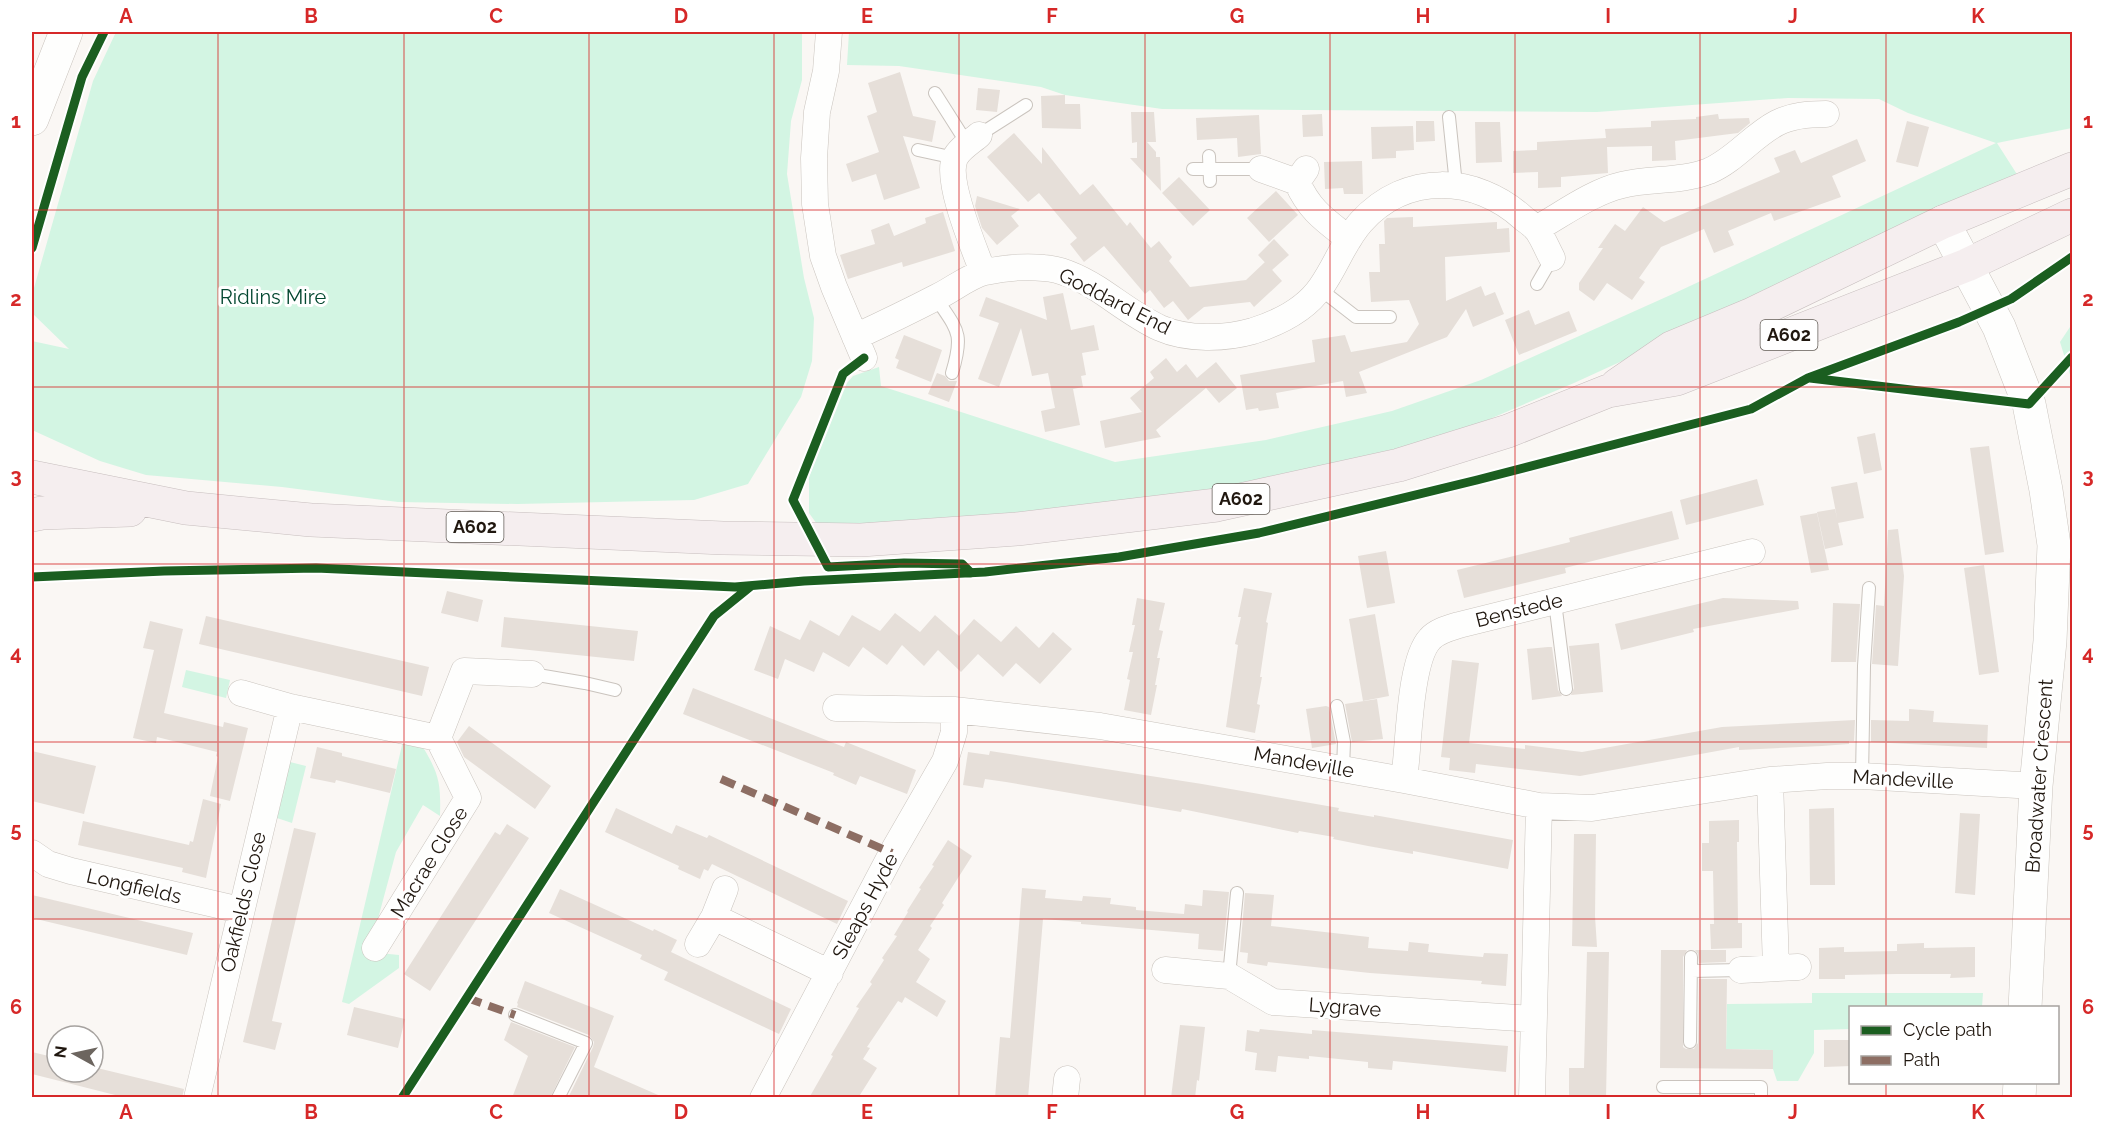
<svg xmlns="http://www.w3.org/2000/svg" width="2104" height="1129" font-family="Raleway,sans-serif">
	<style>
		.green { fill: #d3f5e3 }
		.building { fill: #e6dfd9 }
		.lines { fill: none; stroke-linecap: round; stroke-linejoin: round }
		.lane-casing { stroke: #cac4be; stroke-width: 14 }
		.street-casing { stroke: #cac4be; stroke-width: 27 }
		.secondary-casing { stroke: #cac4be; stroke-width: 34 }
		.highway-casing { stroke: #c7bebe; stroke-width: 34 }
		.lane { stroke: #fefefd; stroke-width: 12 }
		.street { stroke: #fefefd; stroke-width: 26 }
		.secondary { stroke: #fefefd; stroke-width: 33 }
		.highway { stroke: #f5eeef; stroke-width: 33 }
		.quiet { stroke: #8d6e63; stroke-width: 8; stroke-dasharray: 15 8; stroke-linecap: butt }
		.cycleway-casing { stroke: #fff; stroke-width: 13 }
		.cycleway { stroke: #1b5e20; stroke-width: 9 }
		.grid { fill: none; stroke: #d62828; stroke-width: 1.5; stroke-opacity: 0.55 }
		.labels { text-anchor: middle; stroke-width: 6; stroke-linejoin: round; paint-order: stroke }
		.shield { fill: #fff; stroke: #635d57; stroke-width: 1.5 }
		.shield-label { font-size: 18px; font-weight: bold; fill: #20170f }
		.park-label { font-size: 20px; fill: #044831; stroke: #fff }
		.street-label { font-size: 20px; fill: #20170f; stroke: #fff }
		.neatline { fill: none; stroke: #d62828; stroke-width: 2 }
		.grid-label { font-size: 20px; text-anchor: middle; font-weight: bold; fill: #d62828 }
	</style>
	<rect width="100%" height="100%" fill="#faf7f4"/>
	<!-- green -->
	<path class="green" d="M116,32H802V80L791,121L787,174L804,278L814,318L812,361L801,397L748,484L694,500L517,504L398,502L282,487L146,475L100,461L32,430V341L69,349L32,313V295L93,81Z
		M849,32H2072V128L1997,143L2020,179L1574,383L1478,424L1404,450L1274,480L1149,500L936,523L819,527L809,513V477L847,383L853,376L879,367L881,386L1115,462L1266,440L1392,411L1481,380L1675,293L1996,143L1908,113L1879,99L1788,98L1597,112L1162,109L1065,95L1041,87L899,66L847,65Z
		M2072,324V381L2060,342Z
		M186,670L230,680L226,698L182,687Z
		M403,741L421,744C439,773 441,783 440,816L423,805L396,852L369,952L399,955V968L349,1004L342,1002Z
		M290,762L306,766L292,823L277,818Z
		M1812,993H1983L1982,1007L1850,1008V1029L1814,1030V1053L1798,1081H1777L1773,1069V1050L1726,1049L1727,1004L1812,1003Z"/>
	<!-- building -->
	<path class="building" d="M900,72L913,116L936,121L932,142L903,136L920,188L884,200L876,174L852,182L846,164L879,152L867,116L877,112L868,83Z
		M978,88L1000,90L997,112L976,110Z
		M1065,95V104H1080L1081,129L1042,128L1041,96Z
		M1131,112H1154L1156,142H1147L1156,152V157H1160L1161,191L1130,158H1137V142L1132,143Z
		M1322,114L1323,136L1303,137L1302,115Z
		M1718,114L1719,119L1749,118L1750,123L1738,133L1675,141L1676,160L1652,161V146L1607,147L1608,173L1561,177V187L1538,188V172L1513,173V151L1537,150V142L1606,138L1605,129L1651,127V121L1696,119V117Z
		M1259,115L1261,154L1238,157L1237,138L1197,140L1196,118Z
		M1416,121H1434L1435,141L1416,142Z
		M1907,121L1929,127L1918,167L1896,162Z
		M1475,122H1500L1502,162L1476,163Z
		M1413,126L1414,150L1396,151V158L1372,159L1371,127Z
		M1014,133L1042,164V147L1080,195L1093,184L1127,226L1130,222L1151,248L1159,241L1172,257L1169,261L1190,287L1246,280L1265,262L1282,281L1254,307L1250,302L1204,307L1188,320L1173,301L1164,308L1150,290L1145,294L1104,246L1084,262L1070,244L1077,238L1039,193L1028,202L987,157Z
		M1857,139L1866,161L1832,176L1841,197L1774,221L1771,213L1728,231L1734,245L1714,253L1704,229L1661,247L1639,278L1645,282L1632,300L1607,283L1594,301L1579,290V283L1603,248H1598L1615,224L1625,231L1643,207L1664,222L1780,172L1774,158L1795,150L1801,163Z
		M1362,161L1363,194H1344L1343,188L1325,189L1324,162Z
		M1179,177L1210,210L1193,226L1162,193Z
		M1276,191L1298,215L1269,242L1247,218Z
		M977,196L1020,209L1011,216L1019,226L997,245L982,228L975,206Z
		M943,212L955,251L903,267L902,262L848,279L840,255L875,244L871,230L889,223L894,236L926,223L925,218Z
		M1413,217V227L1497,222V229L1509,228L1510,252L1445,257L1446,301L1481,286L1485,296L1495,292L1504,314L1473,327L1466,309L1447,337L1359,372L1367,393L1346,397L1343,381L1276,393L1279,408L1259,411L1258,408L1246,410L1240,375L1315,362L1312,340L1345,335L1351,352L1407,342L1419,324L1409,300L1371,302L1369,272H1380L1379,244H1385L1384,221L1387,218Z
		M1274,239L1289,255L1272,270L1258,255Z
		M1063,293L1071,330L1094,325L1099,350L1082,353L1086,375L1081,376L1083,387L1073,389L1080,425L1045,432L1041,411L1055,408L1048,373L1032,376L1021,328L999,387L978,379L999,323L979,316L986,297L1047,320L1043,297Z
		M1529,310L1535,325L1569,311L1577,331L1519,355L1505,320Z
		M904,335L942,350L931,382L896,368L899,360L895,358Z
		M1166,358L1177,372L1186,364L1197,378L1216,362L1237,388L1219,403L1206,388L1156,430L1161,437L1105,448L1100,421L1142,412L1130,398L1154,378L1150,372Z
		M937,373L945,376L949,381H957L949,402L928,394Z
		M1875,433L1882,470L1864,474L1857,437Z
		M1989,446L2004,552L1985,555L1970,448Z
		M1757,479L1764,505L1686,525L1680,500Z
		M1857,482L1864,518L1838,523L1831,487Z
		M1835,509L1843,545L1825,549L1817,512Z
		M1672,511L1679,539L1565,568L1566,573L1464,598L1457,570L1570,542L1569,538Z
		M1817,513L1829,570L1811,573L1800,516Z
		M1898,529L1904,576L1898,666L1872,664L1876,605L1884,606L1888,530Z
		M1386,551L1395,603L1367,608L1358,556Z
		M1984,565L1999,672L1979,675L1964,568Z
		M1244,588L1272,593L1266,622L1268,623L1260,677H1262L1257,704L1260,705L1255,733L1226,727L1238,645L1235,644L1241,617H1238Z
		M447,591L483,600L478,622L441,613Z
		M1137,598L1165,603L1159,630L1163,631L1157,658H1160L1155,685H1157L1151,715L1124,710L1130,680L1127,679L1133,652H1129L1135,625H1132Z
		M1723,598L1798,601L1799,609L1693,629L1694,632L1621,650L1615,624Z
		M1833,603L1860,604L1856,662H1831Z
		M895,613L920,632L935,615L959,636L974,619L1001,642L1016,626L1039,648L1053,632L1072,649L1040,684L1016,663L1003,677L978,654L961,672L938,650L924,666L902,645L887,665L863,647L849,667L823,652L814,672L785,659L778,679L754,670L770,626L800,640L810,620L839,636L852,615L880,631Z
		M1375,614L1389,696L1363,701L1349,619Z
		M206,616L429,667L422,696L199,644Z
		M504,617L638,631L634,661L501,647Z
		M150,621L183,629L164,713L223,727L224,722L248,728L230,801L210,796L218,757L216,756L217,752L157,737L156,743L133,738L154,650L143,648Z
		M1599,643L1603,692L1571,695L1574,688L1569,646Z
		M1548,647H1552L1558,690L1562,696L1532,700L1527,649Z
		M1452,660L1479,663L1469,743L1525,749V745L1582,752L1722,727L1855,720L1854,741H1849V744L1822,746L1739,750V747L1580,776L1476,764L1475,773L1449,770L1450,758L1441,757Z
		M693,688L844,747L846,742L916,770L907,794L860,776L856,785L833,775L834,773L683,714Z
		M1377,699L1383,739L1352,742L1345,704Z
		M1326,706L1329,707L1336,744L1312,748L1306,709Z
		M1909,709L1934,711L1933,722L1988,725L1987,748L1871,742V720L1909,721Z
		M469,726L551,786L535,809L464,757L457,742Z
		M317,747L342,753V756L396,769L390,793L336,780L335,783L310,778Z
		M32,751L96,766L84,814L32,801Z
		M990,751L1202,784L1339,808L1338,811L1374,817V815L1513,840L1508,869L1413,851V854L1368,846L1333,839L1334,837L1299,831L1298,833L1182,809L1181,812L1006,782L985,779L983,788L963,785L968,752L989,755Z
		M203,799L221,804L206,878L182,872L183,868L78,845L83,821L189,845L190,841L193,842Z
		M616,808L672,834L676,825L707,838L709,835L848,901L837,924L712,864L708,871L704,869L700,879L678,869L679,866L605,832Z
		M1834,808L1835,885H1810L1809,809Z
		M1960,813L1980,814L1975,895L1955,893Z
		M1739,820V842H1737L1738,923H1742V948L1711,949L1710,924H1714L1713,871H1702V843H1709V821Z
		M507,824L529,838L430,991L404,974L495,832L500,835Z
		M294,828L316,833L272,1021L282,1023L275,1050L243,1042Z
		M1574,834H1596L1595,916L1597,947L1572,946Z
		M948,840L972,856L942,903L944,905L930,926L932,928L918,950L930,959L916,982L946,1001L937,1017L905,997L902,1003L898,1001L867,1047L870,1048L863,1059L877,1068L858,1098H809L833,1056L831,1055L859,1008L856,1007L872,984L870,982L884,960L882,958L897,936L894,935L908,912L907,911L921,889L919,888L934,866L932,865Z
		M1022,888L1046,890L1045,898L1082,901L1083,896L1111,898L1110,904L1136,907V910L1184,914L1185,904L1202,906L1203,890L1229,892L1223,951L1198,949L1199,934L1081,924V922L1043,919L1028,1098H995L1000,1037L1010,1038Z
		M560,889L653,931L654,929L677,940L671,952L791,1009L779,1034L664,980L668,972L640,959L642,955L549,913Z
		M1245,893L1274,895L1271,926L1369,937L1368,948L1408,951L1409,942L1429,944L1428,952L1448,954L1483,957L1484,953L1508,954L1506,986L1481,984L1482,981L1370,973L1268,962L1267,966L1247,963L1248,953L1240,952Z
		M32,895L193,933L187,955L32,918Z
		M1924,943V948L1975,947V977L1950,978L1951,974H1897L1845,975V979H1819V948L1844,947V952L1897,951V944Z
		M1661,950H1687L1683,957V1047L1686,1049H1694L1698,1043L1699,979H1727L1726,1049L1773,1050V1069L1660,1068Z
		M1695,950H1726V962L1699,963L1698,954Z
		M1587,952H1609L1606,1098H1569V1068H1584Z
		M525,981L614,1016L594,1067L665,1098H568L593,1047L594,1042L589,1035L517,1007L518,1004L517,1003Z
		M354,1007L405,1019L398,1048L347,1035Z
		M511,1022L575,1047L550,1098H512L528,1056L504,1040Z
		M1180,1025L1205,1027L1199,1081L1197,1080L1195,1098H1171Z
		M1260,1029L1312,1034V1030L1508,1046L1506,1072L1393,1061L1392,1070L1368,1068V1062L1309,1056V1059L1278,1056L1276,1072L1255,1070L1257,1053L1245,1051L1247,1030L1259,1032Z
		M1824,1040H1851V1066L1824,1067Z
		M32,1052L57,1058V1072H93V1067L184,1089L182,1098H127L32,1074Z"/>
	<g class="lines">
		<!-- lane casing -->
		<g class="lane-casing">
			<path id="lane" d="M935,93L968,145
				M1449,117L1456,185
				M979,135L1026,105
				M918,150L955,158
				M1209,156L1210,181
				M1193,169H1261
				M1537,284L1552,258
				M1320,289L1356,317H1390
				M936,298C958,331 964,333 952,373
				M1555,602L1566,689
				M532,674L585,683L615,690
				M1337,706L1344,742L1343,769
				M1862,776L1864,666L1869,588
				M1691,971L1741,970
				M1229,976L1237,893
				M515,1015L586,1043L558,1098
				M1690,1042L1691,957
				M1663,1087H1761V1098"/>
		</g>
		<!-- street casing -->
		<g class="street-casing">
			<path id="street" d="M829,32L826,71L817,112L814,158L815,204L823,256L834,287L864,358
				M979,135C971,142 959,149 955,158C945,180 974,248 983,272
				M1261,169L1297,182L1306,169
				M1297,182C1310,211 1325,220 1349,239
				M1536,229C1563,214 1592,192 1622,185C1651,178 1681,182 1709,171C1735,160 1752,136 1777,123C1792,115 1809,114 1826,114
				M855,337C883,324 910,311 937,297C952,290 969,276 985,272C1004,268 1025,266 1044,268C1063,269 1082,279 1098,289C1118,302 1138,318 1160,328C1187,340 1225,339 1253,331C1278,323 1306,309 1321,287C1336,266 1344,241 1361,222C1406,172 1476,175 1523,218C1528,222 1533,225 1537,230C1543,238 1547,249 1552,258
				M241,693L290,707L438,738
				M836,708L954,710L1100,726L1404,780L1539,806L1592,808L1770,780L1827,776H1862L2036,786
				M1404,780C1409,747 1409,661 1430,639C1437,631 1449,628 1459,625L1752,552
				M1770,780L1776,968
				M32,853L48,864L71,871L240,910
				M714,917L830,973
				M698,944L714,917L725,889
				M375,948L468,798L438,738L464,671L532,674
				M1165,970L1229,976L1273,1002L1533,1019
				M1741,970L1798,967
				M197,1098L290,707
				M763,1098L892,853L945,761L954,732V710
				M1065,1098L1067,1079
				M1532,1098L1539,806"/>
		</g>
		<!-- secondary casing -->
		<g class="secondary-casing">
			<path id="secondary" d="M32,119L66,32
				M1943,222L1999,327L2029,404L2046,490L2054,545L2050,641L2036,786L2025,1008
				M2019,1098L2020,1082"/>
		</g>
		<!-- highway casing -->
		<g class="highway-casing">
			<path id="highway" d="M1617,385L1671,348L1750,315L1943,222L2072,169
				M32,477L186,508L311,520L723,538L861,540L1017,529L1217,505L1399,465L1508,431L1608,391L1677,379L1967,265L2072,215
				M32,515L42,513L130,510"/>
		</g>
		<!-- lane -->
		<use href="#lane" class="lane"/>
		<!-- street -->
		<use href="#street" class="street"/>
		<!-- secondary -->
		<use href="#secondary" class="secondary"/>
		<!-- highway -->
		<use href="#highway" class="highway"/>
		<!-- quiet -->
		<path class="quiet" d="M721,779L892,853
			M467,998L515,1015"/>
		<!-- cycleway casing -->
		<g class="cycleway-casing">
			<path id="cycleway" d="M32,248L82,77L104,32
				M864,358L843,374L793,500L828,567L904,563L962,564L971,573
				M1810,378L2029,404L2072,357
				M32,577L164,571L316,568L735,587L804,581L985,572L1119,557L1259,533L1477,480L1751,409L1808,378L1959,322L2011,299L2072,257
				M402,1098L714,616L751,586"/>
		</g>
		<!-- cycleway -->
		<use href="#cycleway" class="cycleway"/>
	</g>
	<!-- grid -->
	<path class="grid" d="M218,32V1098M404,32V1098M589,32V1098M774,32V1098M959,32V1098M1145,32V1098M1330,32V1098M1515,32V1098M1700,32V1098M1886,32V1008M32,210H2072M32,387H2072M32,564H2072M32,742H2072M32,919H2072M1886,1082V1098"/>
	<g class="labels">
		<!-- shield labels -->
		<g class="shield">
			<rect x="1760.5" y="320" width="57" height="30" rx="4.5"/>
			<rect x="1212.5" y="484" width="57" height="30" rx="4.5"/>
			<rect x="446.5" y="512" width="57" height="30" rx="4.5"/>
		</g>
		<g class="shield-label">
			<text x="1789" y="341">A602</text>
			<text x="1241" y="505">A602</text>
			<text x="475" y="533">A602</text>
		</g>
		<!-- park labels -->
		<g class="park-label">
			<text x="273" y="304">Ridlins Mire</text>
		</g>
		<!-- street labels -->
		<g class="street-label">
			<text transform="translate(1115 301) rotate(27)" y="7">Goddard End</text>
			<text transform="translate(1519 610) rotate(-14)" y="7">Benstede</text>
			<text transform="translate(1304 762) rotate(10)" y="7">Mandeville</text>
			<text transform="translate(2039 776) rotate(-86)" y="7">Broadwater Crescent</text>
			<text transform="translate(1903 779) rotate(3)" y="7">Mandeville</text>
			<text transform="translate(429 862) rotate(-58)" y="7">Macrae Close</text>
			<text transform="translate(134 886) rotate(13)" y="7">Longfields</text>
			<text transform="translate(243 902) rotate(-77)" y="7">Oakfields Close</text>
			<text transform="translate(865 906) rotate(-62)" y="7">Sleaps Hyde</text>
			<text transform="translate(1345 1007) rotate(4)" y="7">Lygrave</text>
		</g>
	</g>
	<!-- border -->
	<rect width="2104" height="1129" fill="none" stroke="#ffffff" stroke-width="66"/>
	<!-- legend -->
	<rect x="1849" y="1006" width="210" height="78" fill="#ffffff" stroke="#a6a29f" stroke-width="1.5"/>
	<rect x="1861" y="1026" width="30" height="9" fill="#1b5e20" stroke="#a6a29f" stroke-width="1.5"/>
	<text x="1903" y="1036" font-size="18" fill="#20170f">Cycle path</text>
	<rect x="1861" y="1056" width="30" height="9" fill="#8d6e63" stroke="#a6a29f" stroke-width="1.5"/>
	<text x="1903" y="1066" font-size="18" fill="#20170f">Path</text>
	<!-- north arrow -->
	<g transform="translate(75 1054) rotate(278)"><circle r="28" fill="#ffffff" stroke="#a6a29f" stroke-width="1.5"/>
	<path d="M0-4.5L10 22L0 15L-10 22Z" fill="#6c655f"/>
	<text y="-9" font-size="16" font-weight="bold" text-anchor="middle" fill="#20170f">N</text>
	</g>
	<rect x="33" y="33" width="2038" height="1063" class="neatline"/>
	<g class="grid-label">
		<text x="126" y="23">A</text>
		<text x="311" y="23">B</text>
		<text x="496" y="23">C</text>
		<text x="681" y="23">D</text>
		<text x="867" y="23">E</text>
		<text x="1052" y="23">F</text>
		<text x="1237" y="23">G</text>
		<text x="1423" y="23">H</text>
		<text x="1608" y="23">I</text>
		<text x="1793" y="23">J</text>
		<text x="1978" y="23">K</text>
		<text x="16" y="128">1</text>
		<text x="2088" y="128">1</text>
		<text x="16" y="306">2</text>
		<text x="2088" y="306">2</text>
		<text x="16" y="483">3</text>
		<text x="2088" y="483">3</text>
		<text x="16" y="660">4</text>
		<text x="2088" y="660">4</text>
		<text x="16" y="837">5</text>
		<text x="2088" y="837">5</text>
		<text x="16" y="1014">6</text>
		<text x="2088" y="1014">6</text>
		<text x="126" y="1119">A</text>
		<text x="311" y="1119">B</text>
		<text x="496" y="1119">C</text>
		<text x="681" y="1119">D</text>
		<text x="867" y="1119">E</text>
		<text x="1052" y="1119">F</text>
		<text x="1237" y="1119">G</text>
		<text x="1423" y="1119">H</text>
		<text x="1608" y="1119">I</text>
		<text x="1793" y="1119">J</text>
		<text x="1978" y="1119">K</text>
	</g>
</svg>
